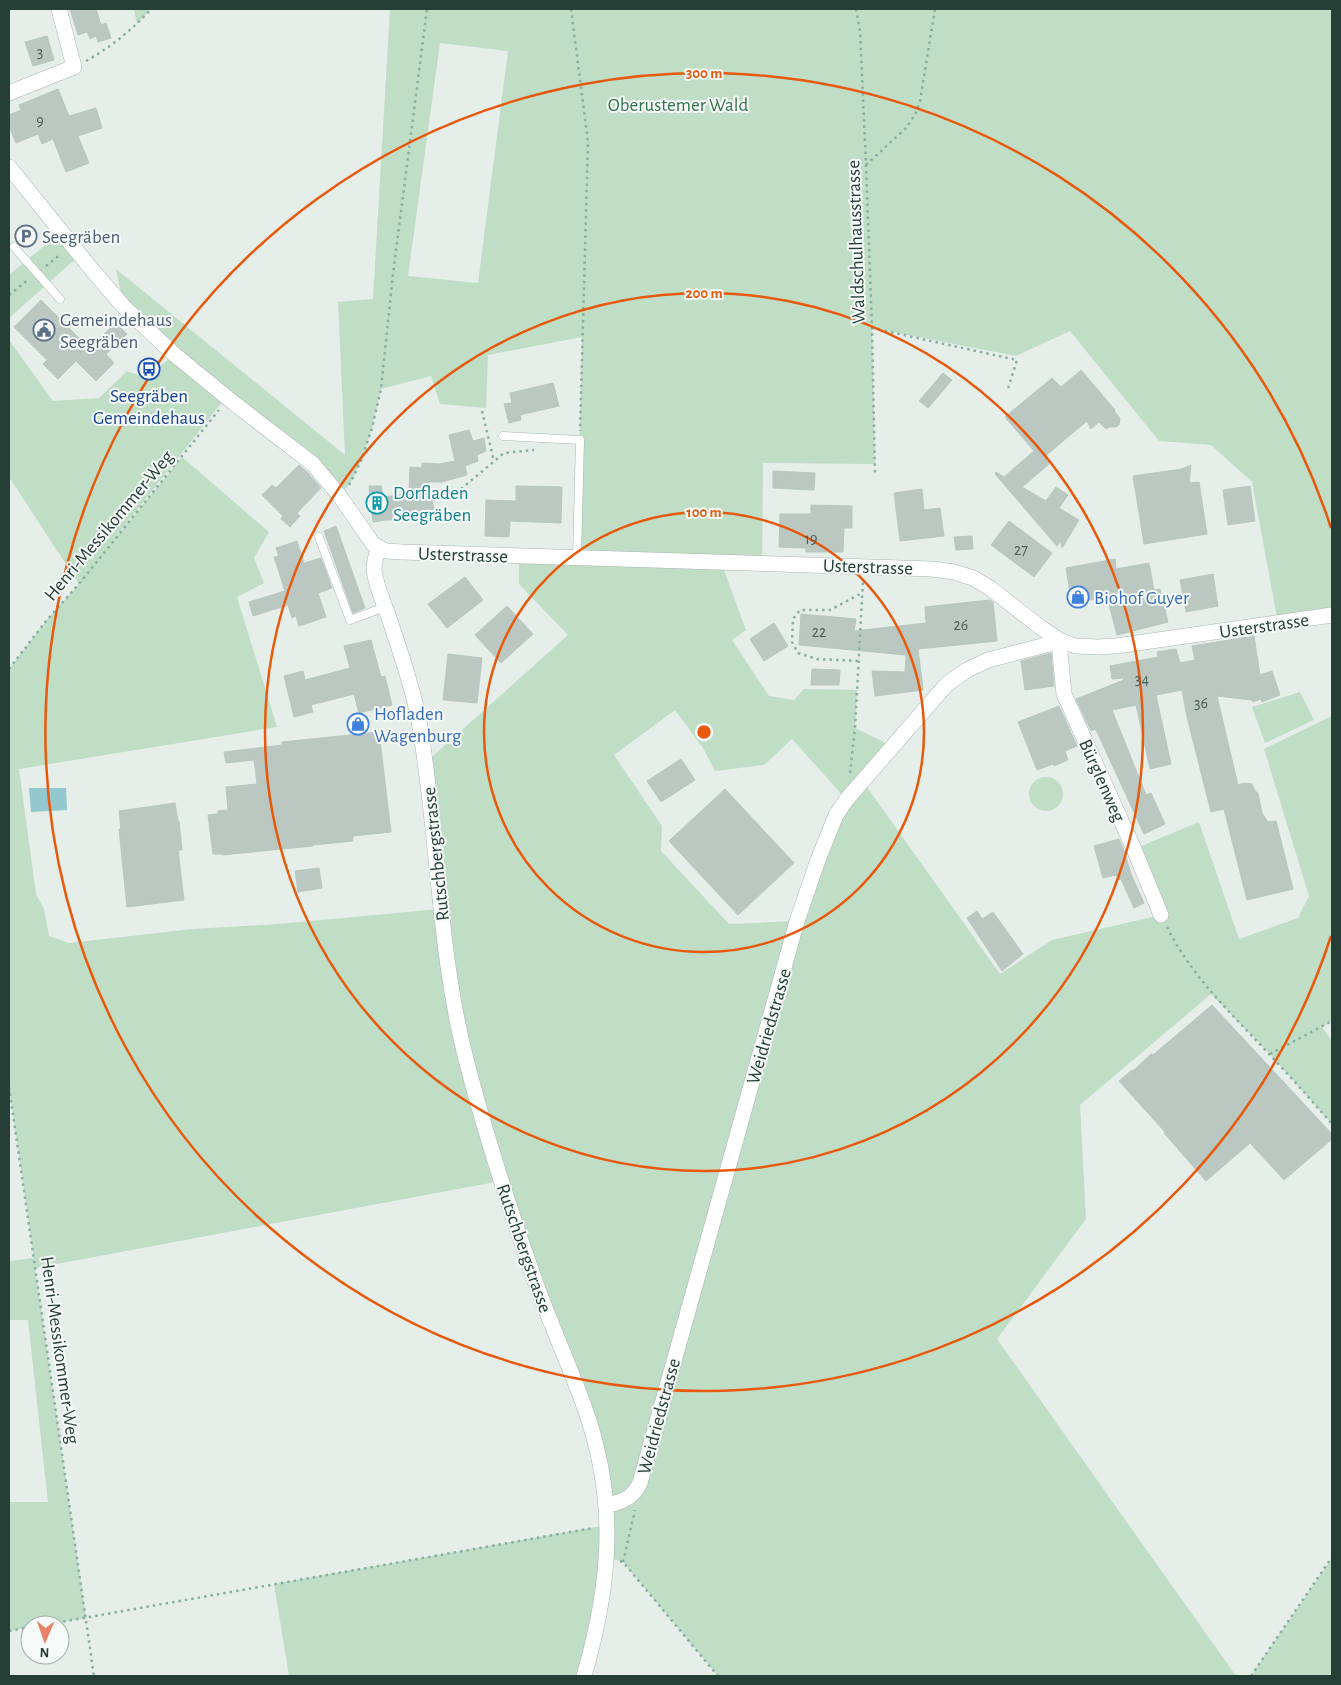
<svg xmlns="http://www.w3.org/2000/svg" width="1341" height="1685" font-family="'Alegreya Sans',sans-serif">
	<style>
		.green { fill: #c0ddc6; fill-rule: evenodd }
		.water { fill: #92c8ce }
		.building { fill: #bbc8c2; stroke: #b8c7c0 }
		.lines { fill: none; stroke-linecap: round; stroke-linejoin: round }
		.service-casing { stroke: #a8b6b0; stroke-width: 9 }
		.minor-casing { stroke: #a8b6b0; stroke-width: 16 }
		.tertiary-casing { stroke: #a8b6b0; stroke-width: 16 }
		.path { stroke: #88afa1; stroke-width: 2.5; stroke-dasharray: 2.5 4; stroke-linecap: butt }
		.service { stroke: #fff; stroke-width: 8 }
		.minor { stroke: #fff; stroke-width: 15 }
		.tertiary { stroke: #fff; stroke-width: 15 }
		.ring { fill: none; stroke: #e8590c; stroke-width: 2.5 }
		.labels { text-anchor: middle; stroke-width: 4; stroke-linejoin: round; paint-order: stroke }
		.number-label { font-size: 16px; fill: #4a6159 }
		.park-label { font-size: 19px; fill: #327348; stroke: #f6faf8 }
		.service-label { font-size: 19px; fill: #4e5e75; stroke: #f6faf8; text-anchor: start }
		.street-label { font-size: 19px; fill: #253f36; stroke: #f6faf8 }
		.transit-label { font-size: 19px; fill: #164399; stroke: #f6faf8 }
		.culture-label { font-size: 19px; fill: #0d838f; stroke: #f6faf8; text-anchor: start }
		.shop-label { font-size: 19px; fill: #366cbe; stroke: #f6faf8; text-anchor: start }
		.centre { fill: #e8590c; stroke: #f6faf8; stroke-width: 2.5 }
		.ring-label { font-size: 15px; text-anchor: middle; font-weight: bold; fill: #e8590c; stroke: #f6faf8; stroke-width: 4; stroke-linejoin: round; paint-order: stroke }
	</style>
	<rect width="100%" height="100%" fill="#e6eeea"/>
	<!-- green -->
	<path class="green" d="M134,9H151L137,24Z
		M390,9H1332V615L1278,623L1252,482L1211,445L1159,441L1070,331L1016,356L872,328L875,464L763,463L762,563L721,562L746,630L732,640L769,696L794,700L804,689L857,690L855,728L892,746L862,780L1000,974L1052,940L1161,915L1134,849L1199,822L1239,939L1298,918L1309,896L1264,749L1332,716V1021L1322,1027L1332,1041V1124L1270,1054L1211,994L1080,1105L1086,1219L997,1339L1236,1676H718L623,1562L607,1557L584,1676H289L274,1584L607,1525L602,1474L501,1181L35,1268L86,1618L44,1625H30V1627L9,1631V1502H48L28,1320H9V1261L34,1258L9,1087V669L46,621L79,584L9,477V340L53,401L99,398L127,371L149,379L157,368L175,355L124,307L116,269L345,455L338,302L373,299ZM440,43L508,51L478,283L408,276ZM582,337L577,557L519,556V584L568,635L425,763L440,909L278,924L193,929L69,943L49,936L44,909L36,894L19,769L277,727L237,597L264,583L254,558L269,532L182,457L104,552L222,402L313,464L339,495L350,484L361,461L372,428L381,389L431,376L440,404L486,408L488,355ZM675,710L703,748L715,771L764,765L792,739L846,799L797,921L729,924L661,851L662,826L614,755Z
		M61,232L80,255L9,318V275Z
		M1300,692L1314,720L1265,743L1252,707Z
		M1029 794a17 17 0 1 1 34 0a17 17 0 1 1-34 0Z
		M1332,1557V1676H1251L1330,1561Z"/>
	<!-- water -->
	<path class="water" d="M29,788H66L67,810L31,812Z"/>
	<!-- building -->
	<path class="building" d="M70,9H96L101,25L106,23L111,38L98,42L96,36L90,39L87,32L78,35Z
		M47,36L54,60L33,66L25,42Z
		M58,89L69,116L96,108L102,128L78,136L89,163L66,172L53,139L42,144L38,134L16,143L9,126V115L21,110L19,105Z
		M41,300L89,348L116,323L127,334L106,354L114,363L96,381L76,361L58,379L43,364L47,360L14,327Z
		M1081,370L1115,410L1114,411L1120,418L1119,425L1116,427H1109L1106,429L1099,422L1091,429L1087,421L1044,457L1049,464L1022,487L1046,501L1056,487L1068,495L1059,508L1079,520L1062,548L1061,541L1057,546L995,474L996,472L1004,477L1034,451L1005,417L1052,378L1061,387Z
		M943,373L952,380L928,408L919,401Z
		M553,383L559,406L520,415L521,420L509,423L504,404L512,403L510,393Z
		M469,430L473,441L484,438L486,451L477,455L478,461L465,466L467,475L442,482H429L435,516L411,520H386L373,522L369,486H381L383,497L409,494L410,467L422,468V463L439,464L455,461L449,435Z
		M299,465L307,472L321,488L297,513L300,516L290,527L281,519L283,516L262,495L272,485L276,488Z
		M1191,465L1189,483L1199,482L1207,534L1144,544L1133,476L1182,469Z
		M773,471L815,473L814,490L773,488Z
		M516,486L562,487L561,523L510,521L509,537L485,536L486,500L516,501Z
		M1250,486L1255,521L1228,525L1223,490Z
		M922,489L924,510L940,508L944,536L900,541L894,493Z
		M811,505L852,506V528H844L843,552H806V548L779,547L780,514H811Z
		M1009,521L1052,553L1034,577L991,545Z
		M336,526L365,608L353,613L324,531Z
		M972,536L973,549L956,550L954,537Z
		M297,541L304,563L321,558L332,588L318,593L326,617L299,626L296,616L292,618L288,605L253,616L249,602L285,591L274,557L279,556L276,548Z
		M1115,559L1116,569L1149,563L1154,590L1160,589L1168,622L1117,635L1107,597L1072,603L1066,568Z
		M1213,574L1218,606L1186,612L1180,580Z
		M465,577L483,600L447,628L428,604Z
		M990,600L993,602L997,641L918,649L923,690L875,696L872,671L905,672L906,655L799,645L801,614L856,619L854,631L926,623L925,607Z
		M507,606L533,634L501,663L475,635Z
		M774,623L788,646L764,661L750,639Z
		M1254,636L1260,675L1272,671L1280,695L1262,702L1261,699L1253,702L1252,700L1217,696L1238,785L1245,783L1252,784L1255,791L1258,793L1262,813L1268,822L1276,821L1293,889L1247,900L1224,809L1211,812L1187,717L1182,690L1156,695L1171,764L1150,769L1136,705L1112,710L1146,795L1151,793L1165,824L1144,834L1098,734L1095,729L1091,731L1076,699L1124,680L1123,678L1112,679L1110,666L1158,657L1157,652L1176,649L1180,663L1195,660L1192,646Z
		M371,640L381,677L385,676L392,705L359,713L354,694L311,705L313,712L294,717L284,676L303,671L305,680L350,668L344,646Z
		M1051,653L1054,686L1025,690L1021,661Z
		M448,654L482,658L477,703L443,700Z
		M812,669L840,670L839,685H811Z
		M1059,706L1077,746L1065,751L1068,760L1054,766L1053,764L1037,770L1018,722Z
		M379,732L391,832L353,836V841L313,845V846L222,855V854H213L208,815L218,814V811L228,810L226,787L257,784L254,760L226,763L224,752L282,745V742Z
		M681,759L695,780L661,802L647,781Z
		M725,789L794,863L738,915L669,841Z
		M175,803L178,821H179L182,850H178L184,900L127,907L119,829H121L119,811Z
		M1119,839L1125,853L1131,874L1144,903L1134,908L1121,879L1118,880L1116,875L1103,878L1094,846Z
		M319,868L322,888L298,892L295,871Z
		M977,911L982,919L993,912L1023,954L1002,971L967,918Z
		M1212,1005L1332,1134V1139L1284,1180L1250,1143L1206,1181L1164,1133L1165,1132L1119,1081L1132,1070L1133,1071L1151,1054L1153,1055Z"/>
	<g class="lines">
		<!-- service casing -->
		<g class="service-casing">
			<path id="service" d="M14,247L60,299
				M503,436L580,440L577,557
				M319,537L350,620L385,607"/>
		</g>
		<!-- minor casing -->
		<g class="minor-casing">
			<path id="minor" d="M9,93L74,67L59,9
				M1061,641L1060,654L1064,694L1134,849L1161,915"/>
		</g>
		<!-- tertiary casing -->
		<g class="tertiary-casing">
			<path id="tertiary" d="M9,167L93,271L124,307L145,327L175,355L235,404L313,464L339,495L373,544L386,551L402,552L932,569L954,572L973,578L990,588L1040,627L1061,641L1076,646L1098,647L1116,646L1332,615
				M379,548C376,555 374,562 374,570C376,586 383,601 388,615C399,648 411,681 418,716C439,831 437,950 467,1063C486,1137 510,1210 535,1281C550,1323 569,1364 584,1406C618,1500 611,1583 584,1676
				M607,1505C622,1502 633,1498 640,1483L797,921L818,860L836,815L847,799L947,684L967,670L988,660L1061,641"/>
		</g>
		<!-- path -->
		<path class="path" d="M571,9L588,142L580,431
			M856,9L860,31L866,165L872,328L875,475
			M86,61C111,47 132,30 151,9
			M866,165L906,128L915,115L920,101L935,9
			M46,266L61,254
			M9,295L29,279
			M872,328L1017,360L1007,392
			M482,411L494,461
			M349,485L361,461L372,428L381,389L393,274L427,9
			M461,489L504,453L534,450
			M858,661L817,659L798,653L792,642L793,619L800,610H830L862,593
			M9,669L46,621L79,584L219,410
			M850,773L855,728L863,581
			M1167,927C1192,977 1230,1012 1268,1053C1290,1076 1311,1100 1332,1124
			M1270,1054L1332,1021
			M9,1087L94,1676
			M620,1561L623,1562L718,1676
			M623,1562L635,1510
			M44,1625L593,1528
			M9,1631L30,1627
			M1251,1676L1332,1557"/>
		<!-- service -->
		<use href="#service" class="service"/>
		<!-- minor -->
		<use href="#minor" class="minor"/>
		<!-- tertiary -->
		<use href="#tertiary" class="tertiary"/>
	</g>
	<!-- distance rings -->
	<g class="ring">
		<circle cx="704" cy="732" r="220"/>
		<circle cx="704" cy="732" r="439"/>
		<path d="M1331 936A659 659 0 1 1 1331 528"/>
	</g>
	<!-- icons -->
	<defs>
		<g id="parking-ring" transform="scale(1.125)"><circle r="9.5" fill="#f6faf8" stroke="#5c6f8a" stroke-width="1.5"/><path d="M-3.5-5.5H1a3.5 3.5 0 0 1 0 7H-1V5.5H-3.5ZM-1-3.4V-.6H.8a1.4 1.4 0 0 0 0-2.8Z" fill="#5c6f8a"/></g>
		<g id="civic-ring" transform="scale(1.125)"><circle r="9.5" fill="#f6faf8" stroke="#5c6f8a" stroke-width="1.5"/><path d="M-.6-6.5H3V-4.5H.6V-3L4-1V1h2V6H-6V1h2V-1L-.6-3ZM-1.2 2.5V6h2.4V2.5Z" fill="#5c6f8a"/></g>
		<g id="bus-ring" transform="scale(1.125)"><circle r="9.5" fill="#f6faf8" stroke="#1a4fb4" stroke-width="1.5"/><path d="M-5-6H5V4H4V6H2V4H-2V6H-4V4H-5ZM-3.5-4V0h7V-4ZM-3.5 1.2v1.5H-2V1.2ZM2 1.2v1.5H3.5V1.2Z" fill="#1a4fb4"/></g>
		<g id="building-ring" transform="scale(1.125)"><circle r="9.5" fill="#f6faf8" stroke="#0f9aa8" stroke-width="1.5"/><path d="M-4-6H4V6H1V3H-1V6H-4ZM-2.5-4.3h1.7v1.8h-1.7ZM.8-4.3h1.7v1.8H.8ZM-2.5-1h1.7V.8h-1.7ZM.8-1h1.7V.8H.8Z" fill="#0f9aa8"/></g>
		<g id="shop-ring" transform="scale(1.125)"><circle r="9.5" fill="#f6faf8" stroke="#3f7fe0" stroke-width="1.5"/><path d="M-5-2.5h2.3a2.7 3.5 0 0 1 5.4 0H5L5.5 6h-11ZM-1.5-2.5h3a1.5 2.3 0 0 0-3 0Z" fill="#3f7fe0"/></g>
	</defs>
	<g fill-rule="evenodd">
		<use href="#parking-ring" x="26" y="236"/>
		<use href="#civic-ring" x="44" y="330"/>
		<use href="#bus-ring" x="149" y="369"/>
		<use href="#building-ring" x="377" y="503"/>
		<use href="#shop-ring" x="1078" y="597"/>
		<use href="#shop-ring" x="358" y="724"/>
	</g>
	<g class="labels">
		<!-- number labels -->
		<g class="number-label">
			<text x="40" y="57">3</text>
			<text x="40" y="126">9</text>
			<text x="811" y="544">19</text>
			<text x="1021" y="555">27</text>
			<text x="961" y="630">26</text>
			<text x="819" y="637">22</text>
			<text x="1142" y="684">34</text>
			<text x="1201" y="708">36</text>
		</g>
		<!-- park labels -->
		<g class="park-label">
			<text x="678" y="111">Oberustemer Wald</text>
		</g>
		<!-- service labels -->
		<g class="service-label">
			<text x="42" y="243">Seegräben</text>
			<text x="60" y="326">Gemeindehaus<tspan x="60" dy="22">Seegräben</tspan></text>
		</g>
		<!-- street labels -->
		<g class="street-label">
			<text transform="translate(855 242) rotate(-92)" y="7">Waldschulhausstrasse</text>
			<text transform="translate(108 525) rotate(-50)" y="7">Henri-Messikommer-Weg</text>
			<text transform="translate(463 554) rotate(2)" y="7">Usterstrasse</text>
			<text transform="translate(868 566) rotate(2)" y="7">Usterstrasse</text>
			<text transform="translate(1264 625) rotate(-8)" y="7">Usterstrasse</text>
			<text transform="translate(1103 780) rotate(66)" y="7">Bürglenweg</text>
			<text transform="translate(435 854) rotate(-96)" y="7">Rutschbergstrasse</text>
			<text transform="translate(768 1026) rotate(-74)" y="7">Weidriedstrasse</text>
			<text transform="translate(525 1248) rotate(71)" y="7">Rutschbergstrasse</text>
			<text transform="translate(61 1350) rotate(82)" y="7">Henri-Messikommer-Weg</text>
			<text transform="translate(658 1416) rotate(-75)" y="7">Weidriedstrasse</text>
		</g>
		<!-- transit labels -->
		<g class="transit-label">
			<text x="149" y="402">Seegräben<tspan x="149" dy="22">Gemeindehaus</tspan></text>
		</g>
		<!-- culture labels -->
		<g class="culture-label">
			<text x="393" y="499">Dorfladen<tspan x="393" dy="22">Seegräben</tspan></text>
		</g>
		<!-- shop labels -->
		<g class="shop-label">
			<text x="1094" y="604">Biohof Guyer</text>
			<text x="374" y="720">Hofladen<tspan x="374" dy="22">Wagenburg</tspan></text>
		</g>
	</g>
	<circle cx="704" cy="732" r="8" class="centre"/>
	<g class="ring-label">
		<text x="704" y="78">300 m</text>
		<text x="704" y="298">200 m</text>
		<text x="704" y="517">100 m</text>
	</g>
	<!-- border -->
	<rect width="1341" height="1685" fill="none" stroke="#253f36" stroke-width="20"/>
	<!-- north arrow -->
	<g transform="translate(45 1640) rotate(182)"><circle r="24" fill="#f6faf8" stroke="#a2afaa"/>
	<path d="M0-4L9 19L0 12L-9 19Z" fill="#e98168"/>
	<text y="-8" font-size="14" font-weight="bold" text-anchor="middle" fill="#253f36">N</text>
	</g>
</svg>
